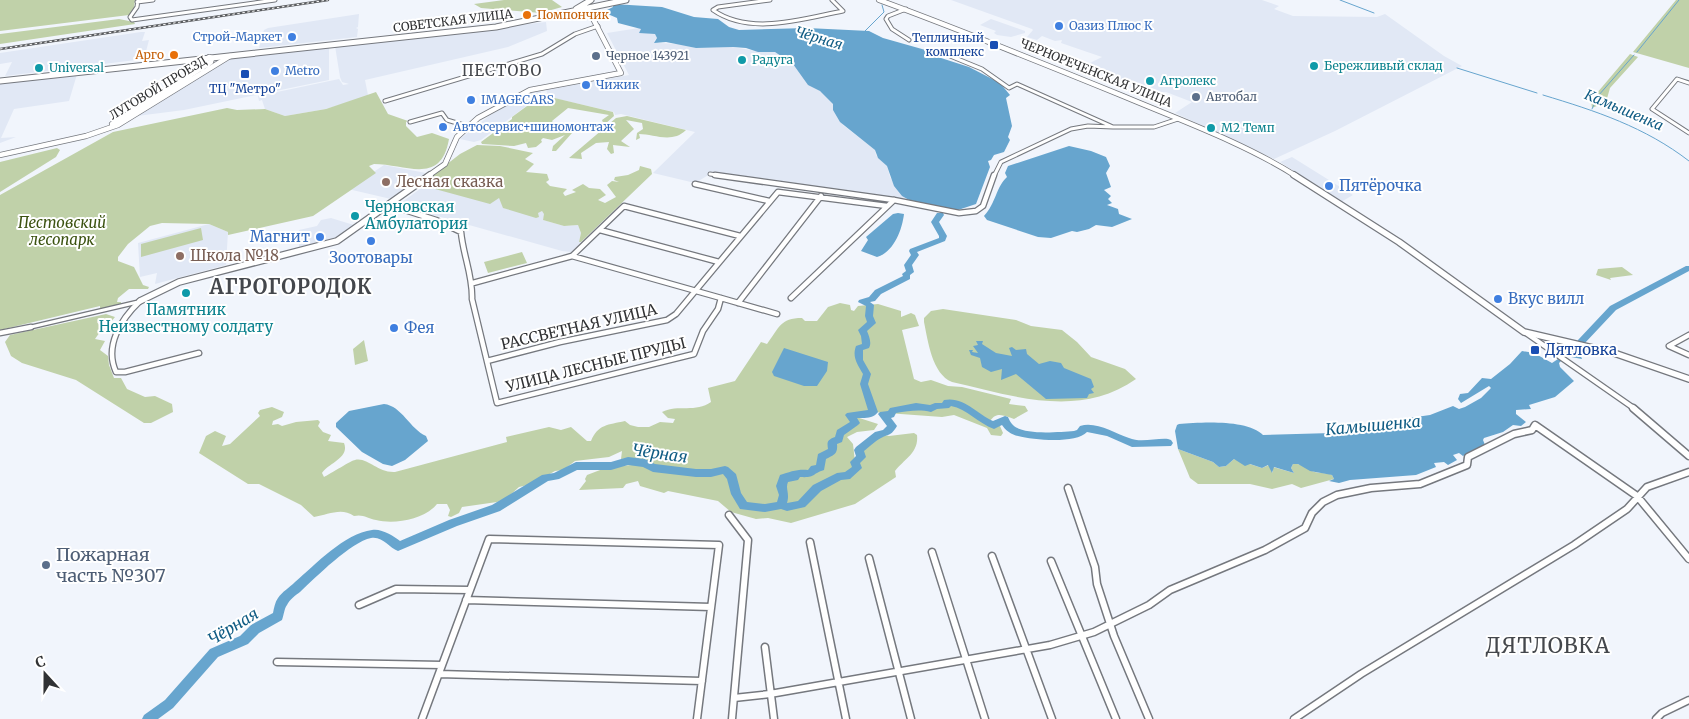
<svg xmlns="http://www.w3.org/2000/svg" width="1689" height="719" font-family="Merriweather,serif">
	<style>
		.built { fill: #e1e8f5 }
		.green { fill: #c0d1a9 }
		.water { fill: #67a5ce }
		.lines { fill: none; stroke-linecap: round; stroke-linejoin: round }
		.stream { stroke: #67a5ce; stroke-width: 1 }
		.river { fill: #67a5ce; fill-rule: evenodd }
		.pedestrian-casing { stroke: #75787e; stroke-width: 5.5 }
		.minor-far2-casing { stroke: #75787e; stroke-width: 5 }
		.minor-far1-casing { stroke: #75787e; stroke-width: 7 }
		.minor-casing { stroke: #75787e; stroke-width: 9 }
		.tertiary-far1-casing { stroke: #75787e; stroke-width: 6 }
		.tertiary-casing { stroke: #75787e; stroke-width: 8 }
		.secondary-casing { stroke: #75787e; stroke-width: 7 }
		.pedestrian { stroke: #fff; stroke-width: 3 }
		.minor-far2 { stroke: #fff; stroke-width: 3 }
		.minor-far1 { stroke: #fff; stroke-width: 4.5 }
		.minor { stroke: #fff; stroke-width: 6 }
		.tertiary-far1 { stroke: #fff; stroke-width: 4.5 }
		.tertiary { stroke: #fff; stroke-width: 5.5 }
		.secondary { stroke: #fff; stroke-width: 5 }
		.rail-casing { stroke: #595b5e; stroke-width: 2.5 }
		.rail { stroke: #fff; stroke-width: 1; stroke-dasharray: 2.5; stroke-linecap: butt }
		.food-dot { fill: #e8710a; stroke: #fff; stroke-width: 2 }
		.shop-dot { fill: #3f7fe0; stroke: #fff; stroke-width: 2 }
		.transit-dot { fill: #1a4fb4; stroke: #fff; stroke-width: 2 }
		.service-dot { fill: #5c6f8a; stroke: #fff; stroke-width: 2 }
		.culture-dot { fill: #0f9aa8; stroke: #fff; stroke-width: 2 }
		.education-dot { fill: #8d6e63; stroke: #fff; stroke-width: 2 }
		.labels { text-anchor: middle; stroke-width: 4; stroke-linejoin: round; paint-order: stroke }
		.far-food-label { font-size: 12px; fill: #c56008; stroke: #fff; text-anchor: start }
		.far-street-label { font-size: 12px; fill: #313234; stroke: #fff }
		.far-shop-label { font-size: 12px; fill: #366cbe; stroke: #fff; text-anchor: start }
		.far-transit-label { font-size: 12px; fill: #164399; stroke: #fff; text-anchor: end }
		.far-service-label { font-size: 12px; fill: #4e5e75; stroke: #fff; text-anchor: start }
		.far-culture-label { font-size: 12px; fill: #0d838f; stroke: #fff; text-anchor: start }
		.far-water-label { font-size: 14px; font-style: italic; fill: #105c84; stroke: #fff }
		.far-quarter-label { font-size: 15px; letter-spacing: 1px; fill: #44474c; stroke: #fff }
		.education-label { font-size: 15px; fill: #785e54; stroke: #fff; text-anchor: start }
		.shop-label { font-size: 15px; fill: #366cbe; stroke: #fff; text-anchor: start }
		.culture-label { font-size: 15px; fill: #0d838f; stroke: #fff; text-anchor: start }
		.park-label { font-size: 15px; font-style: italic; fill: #3c5311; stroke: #fff }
		.street-label { font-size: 15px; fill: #313234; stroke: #fff }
		.transit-label { font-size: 15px; fill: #164399; stroke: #fff; text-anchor: start }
		.water-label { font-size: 16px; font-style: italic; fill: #105c84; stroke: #fff }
		.near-service-label { font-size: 18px; fill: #4e5e75; stroke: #fff; text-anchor: start }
		.district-label { font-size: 20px; font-weight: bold; letter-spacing: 1px; fill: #44474c; stroke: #fff }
		.near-quarter-label { font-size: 21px; letter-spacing: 1px; fill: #44474c; stroke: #fff }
	</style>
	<rect width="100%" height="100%" fill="#f1f5fc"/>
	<!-- built -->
	<path class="built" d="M951,0H1262L1279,6L1274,9L1293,16L1377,17L1385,14L1444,56L1462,66L1335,131L1274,159L1175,113L1192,102L1166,92H1159L1117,79L1110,74L1086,65L1102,57L1061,43L1062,40L1055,41L1042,36L1037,40L1027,37L1033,30L1032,29Z
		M359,14L358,27L356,28L358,29L357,37L259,48L264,30L268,28Z
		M991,19L1025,31V33L1011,37L997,35L994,33L996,31L980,25Z
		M546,22L547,31L508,47L365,80L368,95L366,97L326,109L285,116L265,109L262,100L259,101L258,96L339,79L343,85L349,84L342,82L340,77L335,46Z
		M639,28L642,29L640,32L655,34L657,38L654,41L659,43L679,44L696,48L732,47L763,52H775L793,64L833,104L843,125L875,150L876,155L887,166L890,177L902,196L909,200L729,174L712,173L695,183L653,173L695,132L621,114L615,115L614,112L549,97L546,90L629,75L607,33Z
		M141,32H145L142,41L149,40L144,59L5,76L12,62L0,64V53Z
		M329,45V80L184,110L137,116L234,56Z
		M78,71L69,101L14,109L1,138L16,137L0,143V82Z
		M540,91L542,94L481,140L474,142L460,139L490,115L531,92Z
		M1292,157L1353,195L1341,202L1280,162Z
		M384,165L426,173L391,199L348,189Z
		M424,186L449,192L499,198L504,208L528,214L542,211L545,214L543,220L564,226L578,225L581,233L579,242H581L571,252L562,251L398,205Z
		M331,218L357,226L335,239L299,247V230L317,226L321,220Z
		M209,224L228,232L226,265L155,284L157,273L140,277L138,243Z"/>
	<!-- green -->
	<path class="green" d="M0,0H135L134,8L129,15L0,31Z
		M504,0H552L562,7L541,13L481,8L474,4Z
		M1676,0H1689V68L1633,52Z
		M119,19L134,22L135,24L0,44V34Z
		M1630,54L1638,57L1610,88L1606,102L1592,108L1591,100Z
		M376,92L388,114L408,121L406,122V126L417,137L432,133L449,139C441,186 406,164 374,164L369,166L376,173L313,216L228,235V232L209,224L162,223L150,226L128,244L118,257V261L134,267L143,285L149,287L148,289H129L118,298L117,302H121V305L100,309V306L0,330V195L113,132L227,108L237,110L265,109L285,116L326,109Z
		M542,95L613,112L614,116L604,125L602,120L609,115L568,108L552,121L554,124L552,125V129L567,127L572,133L556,151H552L553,146L565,135L552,140L543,138L541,140L542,142L536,147L528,148L526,143L514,146L482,144L481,142L512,119V117Z
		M627,116L686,130C672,144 654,134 639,134L640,138L636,140L637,133L643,129L642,123L626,120L634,129L621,141L630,147L613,145L614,153L611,154L607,149L609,142L596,143L581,153L582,159L569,158L616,118Z
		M477,145L500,146L533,153L525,159L534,164L526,172L547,174L549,180L546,182L550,186L567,189L563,193L565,196L576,192L572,190L583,184L589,188L600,189L606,195L598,200L605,203L616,197L607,185L612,181L619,182L614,180L615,177L628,175L639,170L640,166L651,169L652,174L581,242H579L581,233L578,225L564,226L543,220L544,214L542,211L538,213L539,217L536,218L503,208L499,198L490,204L424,186V182L460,154Z
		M57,148L60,150L56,157L0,192V162Z
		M201,228L203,240L141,257V244Z
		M522,252L527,263L488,273L484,262Z
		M1622,267L1633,275L1610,278L1611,280L1596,275L1598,269Z
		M840,303L850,305L851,310L854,311L858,306L878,304L901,311V317L911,313L915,315L919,326L902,330L914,379L921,382L931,380L948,386L962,387L1011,399L1009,404L1025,406L1028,411L1014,419C1004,416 997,411 990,421L1000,426L1003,433L1001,436L991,435L987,428L954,415L942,417L873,412L867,415L852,414L850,415L878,424L874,430L857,432L847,437L853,444L855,462L861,456L859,450L880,434L889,436L914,433L917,435C919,453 904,459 895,471L896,477L855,504L791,523L768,518L756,519L731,512L718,501L668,491L664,493L640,486L638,481L626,484L623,488L579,490L586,481L585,479L587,475L608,467L632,465L637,461V458L621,459L622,451L609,457L575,461L563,470L555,471L532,484L519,487L508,497L497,502L462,507L459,513L451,517L448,516L450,510L447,504H437C425,519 395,525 376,520C367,518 363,514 354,516C341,507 328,515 314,517L301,505L259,484H248L199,453L206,436L215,431L226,436L222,446L230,444L260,416L258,413L260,410L272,407L284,412L282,417L273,421L272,425L278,424L282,426L296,422L318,420L320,422L318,426L323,432L331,435L328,441L344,443C350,458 328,463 322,473L324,477C330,474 352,460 355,460C368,457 377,473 395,472L507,442L506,437L549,427L561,430L571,427L587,441H591C598,424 608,425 625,421L630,425L638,427H649L660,422L673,423L675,419L668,418L662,412C678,404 696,413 711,402L708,388L735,381L761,342L767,344C779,328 780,318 802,318L805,321H817L828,307Z
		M943,309L1016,320L1031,326L1062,330L1077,342L1091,357L1125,369L1136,379C1079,419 1013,396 952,382C932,374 928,341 924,322V318L931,311Z
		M106,314L115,317L110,323L100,320L97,322L102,329L95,339L105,341L100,350L108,356L109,365L114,378H121L127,389L145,397L155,396L172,404L173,412L151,423H144L76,380L22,363L11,356L5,342L10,335Z
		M364,340L368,361L355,365L353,349Z
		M1178,449L1213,462L1219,467L1226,466L1234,459L1262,468L1269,465L1273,473V467L1294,473L1291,468L1293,464C1301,463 1305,468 1312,471C1319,474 1325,472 1332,475L1334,479L1301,488L1292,484L1272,489L1250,484H1198L1190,478Z"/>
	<!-- water -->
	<path class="water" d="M613,4L662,7L694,17L718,19L729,27L739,30L807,28L869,31L883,38L929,51L941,58L969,67L1000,83L1010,95L1006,98L1012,126L1008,137L1010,140L1004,152L994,155L991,160L988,161L990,167L976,204L958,210L932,206L909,200L902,196L894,186L887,166L878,158L875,150L840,122L833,110V104L820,91L808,85L793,64L775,52H758L746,48L733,47L696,48L666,42L654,43L657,38L655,34L639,33L641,29L618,23L617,18L603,12L613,7Z
		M1069,146L1091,151L1106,157L1110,166L1106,173L1111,187L1104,190L1111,196L1108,199L1112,203L1107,205L1118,209L1119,214L1132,219L1112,227L1096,225L1089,229L1077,232L1072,231L1051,238L1038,237L987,220L984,216C996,203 996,187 1007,177L1005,173L1008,166Z
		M898,213L904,214C902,230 894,252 877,257L861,251L868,240L866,237L893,214Z
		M976,341H983L982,344L996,353L1012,356L1009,348L1012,347L1016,350L1026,349L1027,354L1039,364L1050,361L1061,363L1064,368L1091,379L1094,387L1091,389L1094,393L1089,394L1087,398L1046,399L1016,374L1001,380L1002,369L991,372L982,367L980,358L971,355L969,350H973L972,352L978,353L973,346L978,345Z
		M1571,345L1580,347L1581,349L1573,354H1580L1582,359L1566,356L1559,363L1560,367L1574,381L1555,397L1529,405L1531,409L1516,410V414L1526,422L1521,426L1513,425L1503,432L1484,438L1483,440L1485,445L1463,456L1459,453L1453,455L1457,460L1448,465L1444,462L1434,463L1436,467L1416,475L1350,480L1339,483L1329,481L1334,479L1332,475L1310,471L1298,464H1293L1291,468L1294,473L1274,467L1272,473L1268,465L1262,468L1250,464L1245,466L1234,459L1226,466L1219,467L1213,462L1178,449L1175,431L1177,425L1179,424C1200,422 1248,419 1263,435L1367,432L1398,425L1409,418L1430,415L1453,406L1459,409L1465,407L1481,398L1491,388L1489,386L1461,403L1458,399L1460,394L1468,393L1482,378L1491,379L1510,364L1522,351L1534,353L1552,363L1564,355Z
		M784,348L828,362L827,371L817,386H804L774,376L772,372Z
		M384,404C402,406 410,429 426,436L428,441L405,460L392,466L383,464L362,452L336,427V423L349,411Z"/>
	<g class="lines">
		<!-- stream -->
		<path class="stream" d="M1340,0L1374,13
			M865,31L884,12L882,5
			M1637,52L1679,0
			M1457,68L1537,93
			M1543,95C1596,111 1645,127 1689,161
			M1592,109L1598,96L1634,55"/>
		<!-- river -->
		<path class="river" d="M937,213H943L944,215L939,222L947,236L945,241L917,252L919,255L912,265L914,272L910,275V279L881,294L875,301L870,302L874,305L873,316L876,323L867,331C869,336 872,343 869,348L863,350V360L871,374L868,384L878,412C873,419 865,418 857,418L860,423L858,425L844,435L842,442L837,444C838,454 834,455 826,459L824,470C811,474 816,478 800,477L798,480L788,482C785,489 790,493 787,503L798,501L813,485L837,473L845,472L852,467L850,462L856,456L854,450L856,447L875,432L883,430L887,426L878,414L880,412L888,411L890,408L916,403L930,405L935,403H942L944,400C964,396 977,414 993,421L1005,416L1008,417C1009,419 1010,422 1012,424C1022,436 1058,432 1074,431L1077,430L1080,426C1096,421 1114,433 1129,438C1140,443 1156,438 1168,439L1171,440L1173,443L1171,446L1132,447L1107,436L1087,432C1076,444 1034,440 1018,436C1012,435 1005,430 1002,425L994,429C978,423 967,409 951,406L949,408L937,409L931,412C919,409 909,411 896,413L894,417L891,418L897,426C890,437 890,433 881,438C875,441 869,447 864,451L866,457L860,463L862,468L850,479L841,480L821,491L805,507L787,511L781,509L765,512L740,509L731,494L727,479L723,474L711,477H696L653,472L643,467L628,465L611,470H577L559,479L548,481L500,511L457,526L398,551C389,548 383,536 371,538C351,542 316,577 300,592C296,595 289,600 287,605C284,609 284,615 282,620L259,633L248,644L218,657L173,708L158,719H142L144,715L165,700L210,649L240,636L251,625L273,613C274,608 275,602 278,598C282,592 290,587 295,582C315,565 345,533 372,530C381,528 394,536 400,541L449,520L492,505L542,475L554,473L576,462H611L628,457L645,459L655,464L696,469H711L725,466L728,467L736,474L741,493L747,502L765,504L777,502L779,495L776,486L780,475C790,472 797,469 808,470L811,466L816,465L818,454L828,449C827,442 827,440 835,437L837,430L850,422L845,415L847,413L868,410L860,384L863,374C857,364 852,357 856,346L862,344L861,336L858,330L867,322L865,316L866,306L858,302L859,300L869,297L875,290L903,276L902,274L906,271L904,265L911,255L909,251L910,249L939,238V236L931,222Z
			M1686,266H1689V271L1616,310L1584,344H1578L1577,342L1578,340L1610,306Z"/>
		<!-- pedestrian casing -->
		<g class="pedestrian-casing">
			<path id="pedestrian" d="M31,327L138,302"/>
		</g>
		<!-- minor-far2 casing -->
		<g class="minor-far2-casing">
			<path id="minor-far2" d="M138,0L137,7L130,17L132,20L275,0
				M770,0L718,7L713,10C750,36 802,19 843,11L832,0
				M137,2L153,0
				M906,9L888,16L886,19L892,29L909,40
				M938,51L982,69L1009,88L1017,84L1113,127H1154L1178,119
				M1689,83L1677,79L1652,109L1689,133
				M385,101L542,54L575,34L598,26
				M410,122L442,113L447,120L467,126
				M710,174L724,176
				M994,176L1001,162L1071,129L1088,126L1113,127"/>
		</g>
		<!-- minor-far1 casing -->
		<g class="minor-far1-casing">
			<path id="minor-far1" d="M715,175L894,200L959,213L976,211L983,206L994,175
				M695,184L769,201
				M389,205L436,220L461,232C463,255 473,276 472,299L497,403L694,354L703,331L718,309L721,298L777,314
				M600,230L719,262
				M572,256L721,298
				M473,283L572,256L624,206L740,236
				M791,298L894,200
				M140,301C121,319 104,346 116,372H125L199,353
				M738,303L821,196
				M0,333L31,327
				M1526,333L1635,409
				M1689,335L1669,346L1689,355
				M487,361L560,342L667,320L676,314L778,192L887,206"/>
		</g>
		<!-- minor casing -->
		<g class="minor-casing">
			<path id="minor" d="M1633,408L1689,456
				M1068,488L1095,567L1097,584L1114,636L1149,719
				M729,515L748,540L732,719
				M810,542L846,719
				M932,552L985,719
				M992,556L1052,719
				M869,558L911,719
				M1051,561L1116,719
				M466,600L711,607
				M359,605L396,589L470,590
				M765,647L774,719
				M277,662L442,665
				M439,674L702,681
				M734,698L770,694L1050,645L1094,632L1149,605L1170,590L1265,550L1305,528L1312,513L1323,502L1337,495L1371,488L1420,484L1467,465L1468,457L1514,434L1532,430L1535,425L1637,496L1689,559
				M422,719L489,539L719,545L697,719
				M1294,719L1361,674L1574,545L1627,509L1647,487L1689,472
				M1656,719L1662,713L1689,700"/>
		</g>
		<!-- tertiary-far1 casing -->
		<g class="tertiary-far1-casing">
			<path id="tertiary-far1" d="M879,0C961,30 1042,63 1123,96C1180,120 1244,143 1296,176
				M112,124L211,62L212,58L209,57
				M0,155L86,136L118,125L230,56
				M428,176L445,164L457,137L478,118L530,90L621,73L588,9"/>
		</g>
		<!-- tertiary casing -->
		<g class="tertiary-casing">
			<path id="tertiary" d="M1294,175L1399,242L1524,332L1614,353L1689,379
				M140,301L179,282L337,241L430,175"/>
		</g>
		<!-- secondary casing -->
		<g class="secondary-casing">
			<path id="secondary" d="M576,9L591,0
				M0,81L496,27L626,0"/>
		</g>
		<!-- pedestrian -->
		<use href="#pedestrian" class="pedestrian"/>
		<!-- minor-far2 -->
		<use href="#minor-far2" class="minor-far2"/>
		<!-- minor-far1 -->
		<use href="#minor-far1" class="minor-far1"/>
		<!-- minor -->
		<use href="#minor" class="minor"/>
		<!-- tertiary-far1 -->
		<use href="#tertiary-far1" class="tertiary-far1"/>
		<!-- tertiary -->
		<use href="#tertiary" class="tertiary"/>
		<!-- secondary -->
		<use href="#secondary" class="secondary"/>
		<!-- rail casing -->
		<g class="rail-casing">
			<path id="rail" d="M0,49L328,0"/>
		</g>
		<!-- rail -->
		<use href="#rail" class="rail"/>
	</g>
	<!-- markers -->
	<g class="food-dot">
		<circle cx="527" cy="15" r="5"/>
		<circle cx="174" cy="55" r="5"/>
	</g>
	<g class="shop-dot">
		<circle cx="1059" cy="26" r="5"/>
		<circle cx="292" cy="37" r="5"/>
		<circle cx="275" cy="71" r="5"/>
		<circle cx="586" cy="85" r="5"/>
		<circle cx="471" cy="100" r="5"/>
		<circle cx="443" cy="127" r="5"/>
		<circle cx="1329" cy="186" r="5"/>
		<circle cx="320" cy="237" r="5"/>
		<circle cx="371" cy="241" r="5"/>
		<circle cx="1498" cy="299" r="5"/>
		<circle cx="394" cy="328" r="5"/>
	</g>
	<g class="transit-dot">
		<rect x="989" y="40" width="10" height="10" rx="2.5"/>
		<rect x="240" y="69" width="10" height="10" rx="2.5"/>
		<rect x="1530" y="345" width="10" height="10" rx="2.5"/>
	</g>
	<g class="service-dot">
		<circle cx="596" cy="56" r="5"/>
		<circle cx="1196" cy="97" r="5"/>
		<circle cx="46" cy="565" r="5"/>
	</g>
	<g class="culture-dot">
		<circle cx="742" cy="60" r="5"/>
		<circle cx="1314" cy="66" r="5"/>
		<circle cx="39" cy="68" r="5"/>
		<circle cx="1150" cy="81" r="5"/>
		<circle cx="1211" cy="128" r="5"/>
		<circle cx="355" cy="216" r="5"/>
		<circle cx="186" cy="293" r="5"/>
	</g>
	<g class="education-dot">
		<circle cx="386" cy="182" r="5"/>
		<circle cx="180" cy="256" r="5"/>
	</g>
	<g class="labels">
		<!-- far-food labels -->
		<g class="far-food-label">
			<text x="537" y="19">Помпончик</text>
			<text x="164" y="59" text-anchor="end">Арго</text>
		</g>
		<!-- far-street labels -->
		<g class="far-street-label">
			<text transform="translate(453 21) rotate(-7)" y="4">СОВЕТСКАЯ УЛИЦА</text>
			<text transform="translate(1096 73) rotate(22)" y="4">ЧЕРНОРЕЧЕНСКАЯ УЛИЦА</text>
			<text transform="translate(158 88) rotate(-31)" y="4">ЛУГОВОЙ ПРОЕЗД</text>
		</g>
		<!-- far-shop labels -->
		<g class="far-shop-label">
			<text x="1069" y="30">Оазиз Плюс К</text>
			<text x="282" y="41" text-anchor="end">Строй-Маркет</text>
			<text x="285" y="75">Metro</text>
			<text x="596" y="89">Чижик</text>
			<text x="481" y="104">IMAGECARS</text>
			<text x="453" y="131">Автосервис+шиномонтаж</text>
		</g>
		<!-- far-transit labels -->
		<g class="far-transit-label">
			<text x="984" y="42">Тепличный<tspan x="984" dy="14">комплекс</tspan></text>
			<text x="245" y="93" text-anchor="middle">ТЦ "Метро"</text>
		</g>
		<!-- far-service labels -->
		<g class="far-service-label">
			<text x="606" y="60">Черное 143921</text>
			<text x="1206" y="101">Автобал</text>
		</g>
		<!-- far-culture labels -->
		<g class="far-culture-label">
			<text x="752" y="64">Радуга</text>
			<text x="1324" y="70">Бережливый склад</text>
			<text x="49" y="72">Universal</text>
			<text x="1160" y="85">Агролекс</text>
			<text x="1221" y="132">М2 Темп</text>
		</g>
		<!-- far-water labels -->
		<g class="far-water-label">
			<text transform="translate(819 38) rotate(17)" y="5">Чёрная</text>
			<text transform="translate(1624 110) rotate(23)" y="5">Камышенка</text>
		</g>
		<!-- far-quarter labels -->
		<g class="far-quarter-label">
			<text x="502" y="76">ПЕСТОВО</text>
		</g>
		<!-- education labels -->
		<g class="education-label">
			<text x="396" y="187">Лесная сказка</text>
			<text x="190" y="261">Школа №18</text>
		</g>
		<!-- shop labels -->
		<g class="shop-label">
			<text x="1339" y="191">Пятёрочка</text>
			<text x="310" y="242" text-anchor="end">Магнит</text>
			<text x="371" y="263" text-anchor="middle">Зоотовары</text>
			<text x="1508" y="304">Вкус вилл</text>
			<text x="404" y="333">Фея</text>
		</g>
		<!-- culture labels -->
		<g class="culture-label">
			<text x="365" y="212">Черновская<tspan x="365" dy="17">Амбулатория</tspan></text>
			<text x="186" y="315" text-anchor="middle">Памятник<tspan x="186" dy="17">Неизвестному солдату</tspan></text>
		</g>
		<!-- park labels -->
		<g class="park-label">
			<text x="62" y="228">Пестовский<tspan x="62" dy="17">лесопарк</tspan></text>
		</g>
		<!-- street labels -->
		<g class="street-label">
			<text transform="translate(579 327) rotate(-13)" y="5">РАССВЕТНАЯ УЛИЦА</text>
			<text transform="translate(596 365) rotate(-14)" y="5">УЛИЦА ЛЕСНЫЕ ПРУДЫ</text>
		</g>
		<!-- transit labels -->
		<g class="transit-label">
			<text x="1545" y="355">Дятловка</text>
		</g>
		<!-- water labels -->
		<g class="water-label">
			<text transform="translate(1373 425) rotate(-5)" y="6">Камышенка</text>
			<text transform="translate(660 453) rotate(8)" y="6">Чёрная</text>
			<text transform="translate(233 626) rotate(-31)" y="6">Чёрная</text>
		</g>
		<!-- near-service labels -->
		<g class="near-service-label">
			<text x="56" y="561">Пожарная<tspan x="56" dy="21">часть №307</tspan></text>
		</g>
		<!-- district labels -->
		<g class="district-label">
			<text x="291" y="294">АГРОГОРОДОК</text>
		</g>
		<!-- near-quarter labels -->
		<g class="near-quarter-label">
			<text x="1548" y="653">ДЯТЛОВКА</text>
		</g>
	</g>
	<!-- north arrow -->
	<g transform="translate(45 674) rotate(339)" stroke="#ffffff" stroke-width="4" paint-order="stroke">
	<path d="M0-4L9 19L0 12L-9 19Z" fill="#313234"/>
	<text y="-8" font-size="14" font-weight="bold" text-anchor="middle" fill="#313234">С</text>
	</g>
</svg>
